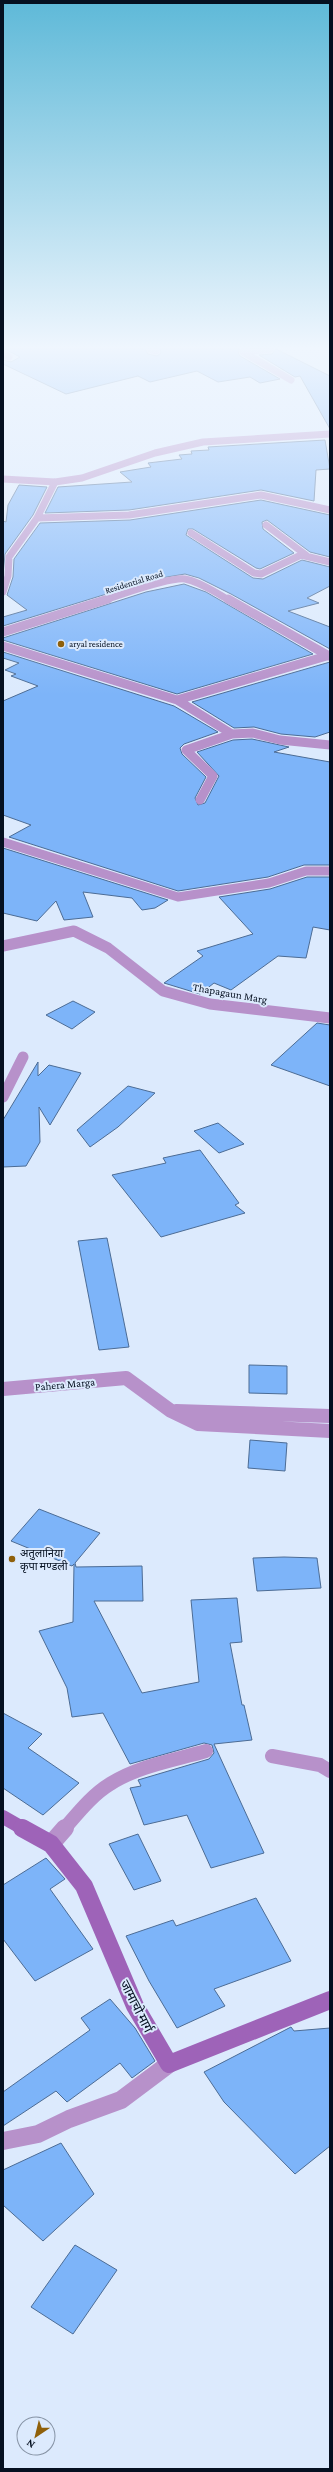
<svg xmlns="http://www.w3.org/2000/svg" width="333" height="2472" font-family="'Crimson Pro','Noto Sans Devanagari',serif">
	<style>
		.building { fill: #7db4f9; stroke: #4c6c95 }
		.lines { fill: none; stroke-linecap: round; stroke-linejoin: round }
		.street-far4 { stroke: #b791ca; stroke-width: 7 }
		.street-far3 { stroke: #b791ca; stroke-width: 9 }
		.street-far2 { stroke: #b791ca; stroke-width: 11 }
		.street-far1 { stroke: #b791ca; stroke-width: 14 }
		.street { stroke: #b791ca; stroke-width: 18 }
		.secondary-far1 { stroke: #9e63b8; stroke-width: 14 }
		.secondary { stroke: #9e63b8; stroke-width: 18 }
		.poi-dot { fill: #8f600b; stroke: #dceafd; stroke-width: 1.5 }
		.labels { text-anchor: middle; stroke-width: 4; stroke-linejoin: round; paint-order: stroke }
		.far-street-label { font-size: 9px; fill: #051020; stroke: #dceafd }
		.far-poi-label { font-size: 9px; fill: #051020; stroke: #dceafd; text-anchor: start }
		.street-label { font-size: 11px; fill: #051020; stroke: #dceafd }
		.poi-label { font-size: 11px; fill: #051020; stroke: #dceafd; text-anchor: start }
		.near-street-label { font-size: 13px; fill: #051020; stroke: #dceafd }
	</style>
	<rect width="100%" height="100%" fill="#dceafd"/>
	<!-- building -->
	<path class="building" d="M5,349H145L148,354L157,356L161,353L160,349H240L238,353L240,356L280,379L260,383L250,377L218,382L197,371L150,382L138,376L66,394L3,364V360L11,362L20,357Z
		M276,349L330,376V429L300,376L295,377L259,355L272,354Z
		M325,440L330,469L316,470L314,501L261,490L129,510L45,513L58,487L132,482L120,472L151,467L148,463L182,459L179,455L192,454L191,451L209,450L208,447Z
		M19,485L47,487L33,515L5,554L3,575V521L6,522L8,505Z
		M261,500L330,515V557L310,552L267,520L262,522L263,529L294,553L260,569L256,568L193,529H188L186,535L253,578L263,579L302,560L330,567V586L307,598L319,603L288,611L330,627V649L231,594L199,578L185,574L155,579L3,626V617L27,610L7,595L13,577L14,559L40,523L130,520Z
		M184,584L206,592L313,654L177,694L3,640V638L146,592Z
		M3,652L174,706L218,732L184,744L180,748L182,754L206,777L195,798L198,805L205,803L219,776L197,752L233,740L252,739L289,747L274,752L330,762V865H304L268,877L178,891L9,837L31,825L3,815V701L38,686L11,676L16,674L5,670L19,663L3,658Z
		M330,662V732L315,737L281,734L254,727L234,728L192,702Z
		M3,848L168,900L155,908L142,910L132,898L83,892L93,917L64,920L56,901L37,921L3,913Z
		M307,877H330V930L313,927L306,958L278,956L231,990L214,983L200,994L164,983L203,956L197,951L253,934L219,897L270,889Z
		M73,1001L95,1012L72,1029L46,1015Z
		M317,1023L330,1025V1086L271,1065Z
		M38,1062V1076L49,1065L81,1073L50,1125L39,1107L40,1142L26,1166L3,1167V1120Z
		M128,1086L155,1093L118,1127L90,1147L77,1130Z
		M218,1123L244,1144L219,1153L194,1131Z
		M200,1150L239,1203L235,1205L245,1213L161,1237L112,1175L166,1163L163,1158Z
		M107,1238L129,1347L99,1350L78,1241Z
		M249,1365L287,1366V1394L249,1393Z
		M250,1440L287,1443L285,1471L248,1468Z
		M39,1509L100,1533L75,1563L76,1567L142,1566L143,1601H94L142,1693L199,1682L191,1600L237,1598L242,1642L230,1643L242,1705H244L252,1740L214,1744L264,1853L211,1868L187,1815L144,1825L130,1788L141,1786L138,1780L209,1759L214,1753L212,1745L204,1743L130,1764L103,1713L72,1717L67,1688L39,1631L73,1622L74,1564L72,1566L11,1541Z
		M284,1557L317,1558L321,1588L257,1591L253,1558Z
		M3,1713L42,1734L28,1748L79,1783L43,1815L3,1788Z
		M138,1834L161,1881L134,1890L109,1844Z
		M46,1858L65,1879L50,1889L93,1949L35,1981L3,1939V1885Z
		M256,1898L291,1961L214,1989L225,2006L177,2028L149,1981L126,1936L173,1920L176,1926Z
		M110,1999L135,2028L155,2061L132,2078L120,2063L67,2102L56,2091L3,2126V2092L90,2030L81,2018Z
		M291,2027L294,2031L330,2028V2146L295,2174L224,2102L204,2072Z
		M61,2143L94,2194L43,2241L3,2205V2170Z
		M75,2245L117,2270L73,2334L31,2307Z"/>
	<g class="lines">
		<!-- street-far4 -->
		<path class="street-far4" d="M150,349L156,351
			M271,349L243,352L291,380
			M3,353L9,357
			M3,479L55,482L82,478L155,453L203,442L330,434
			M37,518L129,515L261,495L330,510
			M266,525L306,555
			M191,533L254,573L261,574L301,555L330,562
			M3,592L8,576L9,557L37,518L55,482
			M104,600C122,595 168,577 185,579C201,582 216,593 229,600"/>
		<!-- street-far3 -->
		<path class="street-far3" d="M228,599L329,656
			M3,632L108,599
			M3,646L177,700L330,655
			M177,700L232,734L253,733L280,740L330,745
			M200,800L213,776L186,750L232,734
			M3,842L178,897L269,883L306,871H330"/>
		<!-- street-far2 -->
		<path class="street-far2" d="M3,946L74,931L108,948L163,991L210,1004L330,1018
			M3,1097L23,1057"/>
		<!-- street-far1 -->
		<path class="street-far1" d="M3,1389L126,1378L171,1411L198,1424L330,1431
			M176,1411L330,1416
			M272,1756L320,1765L330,1771
			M64,1829C78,1813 92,1795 110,1784C138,1766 175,1760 206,1751"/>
		<!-- street -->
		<path class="street" d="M51,1844L65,1828
			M3,2141L38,2134L69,2119L121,2100L169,2064"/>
		<!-- secondary-far1 -->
		<path class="secondary-far1" d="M3,1817L24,1829"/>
		<!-- secondary -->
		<path class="secondary" d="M22,1828L51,1844L84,1886L135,2006L169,2064L330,2000"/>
	</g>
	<!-- sky -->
	<linearGradient id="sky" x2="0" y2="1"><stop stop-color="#5eb9d8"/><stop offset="0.5" stop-color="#eff6fe"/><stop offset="1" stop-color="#eff6fe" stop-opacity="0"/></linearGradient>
	<rect width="333" height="695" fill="url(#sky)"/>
	<!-- markers -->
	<g class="poi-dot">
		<circle cx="61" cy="644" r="4"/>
		<circle cx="12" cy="1559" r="4"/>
	</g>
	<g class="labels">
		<!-- far-street labels -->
		<g class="far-street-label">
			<text transform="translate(134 582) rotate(-17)" y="3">Residential Road</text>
		</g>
		<!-- far-poi labels -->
		<g class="far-poi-label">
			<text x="69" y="647">aryal residence</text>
		</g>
		<!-- street labels -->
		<g class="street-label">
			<text transform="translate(230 993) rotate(10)" y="4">Thapagaun Marg</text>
			<text transform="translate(65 1384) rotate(-5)" y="4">Pahera Marga</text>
		</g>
		<!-- poi labels -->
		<g class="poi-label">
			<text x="20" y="1557">अतुलानिया<tspan x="20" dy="13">कृपा मण्डली</tspan></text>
		</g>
		<!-- near-street labels -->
		<g class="near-street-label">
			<text transform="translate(137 2006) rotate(63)" y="5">जामाचो मार्ग</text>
		</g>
	</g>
	<!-- border -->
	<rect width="333" height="2472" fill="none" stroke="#051020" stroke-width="8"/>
	<!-- north arrow -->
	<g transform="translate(36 2436) rotate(215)"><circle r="19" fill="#dceafd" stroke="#8693a5"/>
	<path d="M0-3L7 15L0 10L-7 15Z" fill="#8f600b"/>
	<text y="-6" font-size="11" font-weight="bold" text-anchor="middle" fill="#051020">N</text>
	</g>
</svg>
